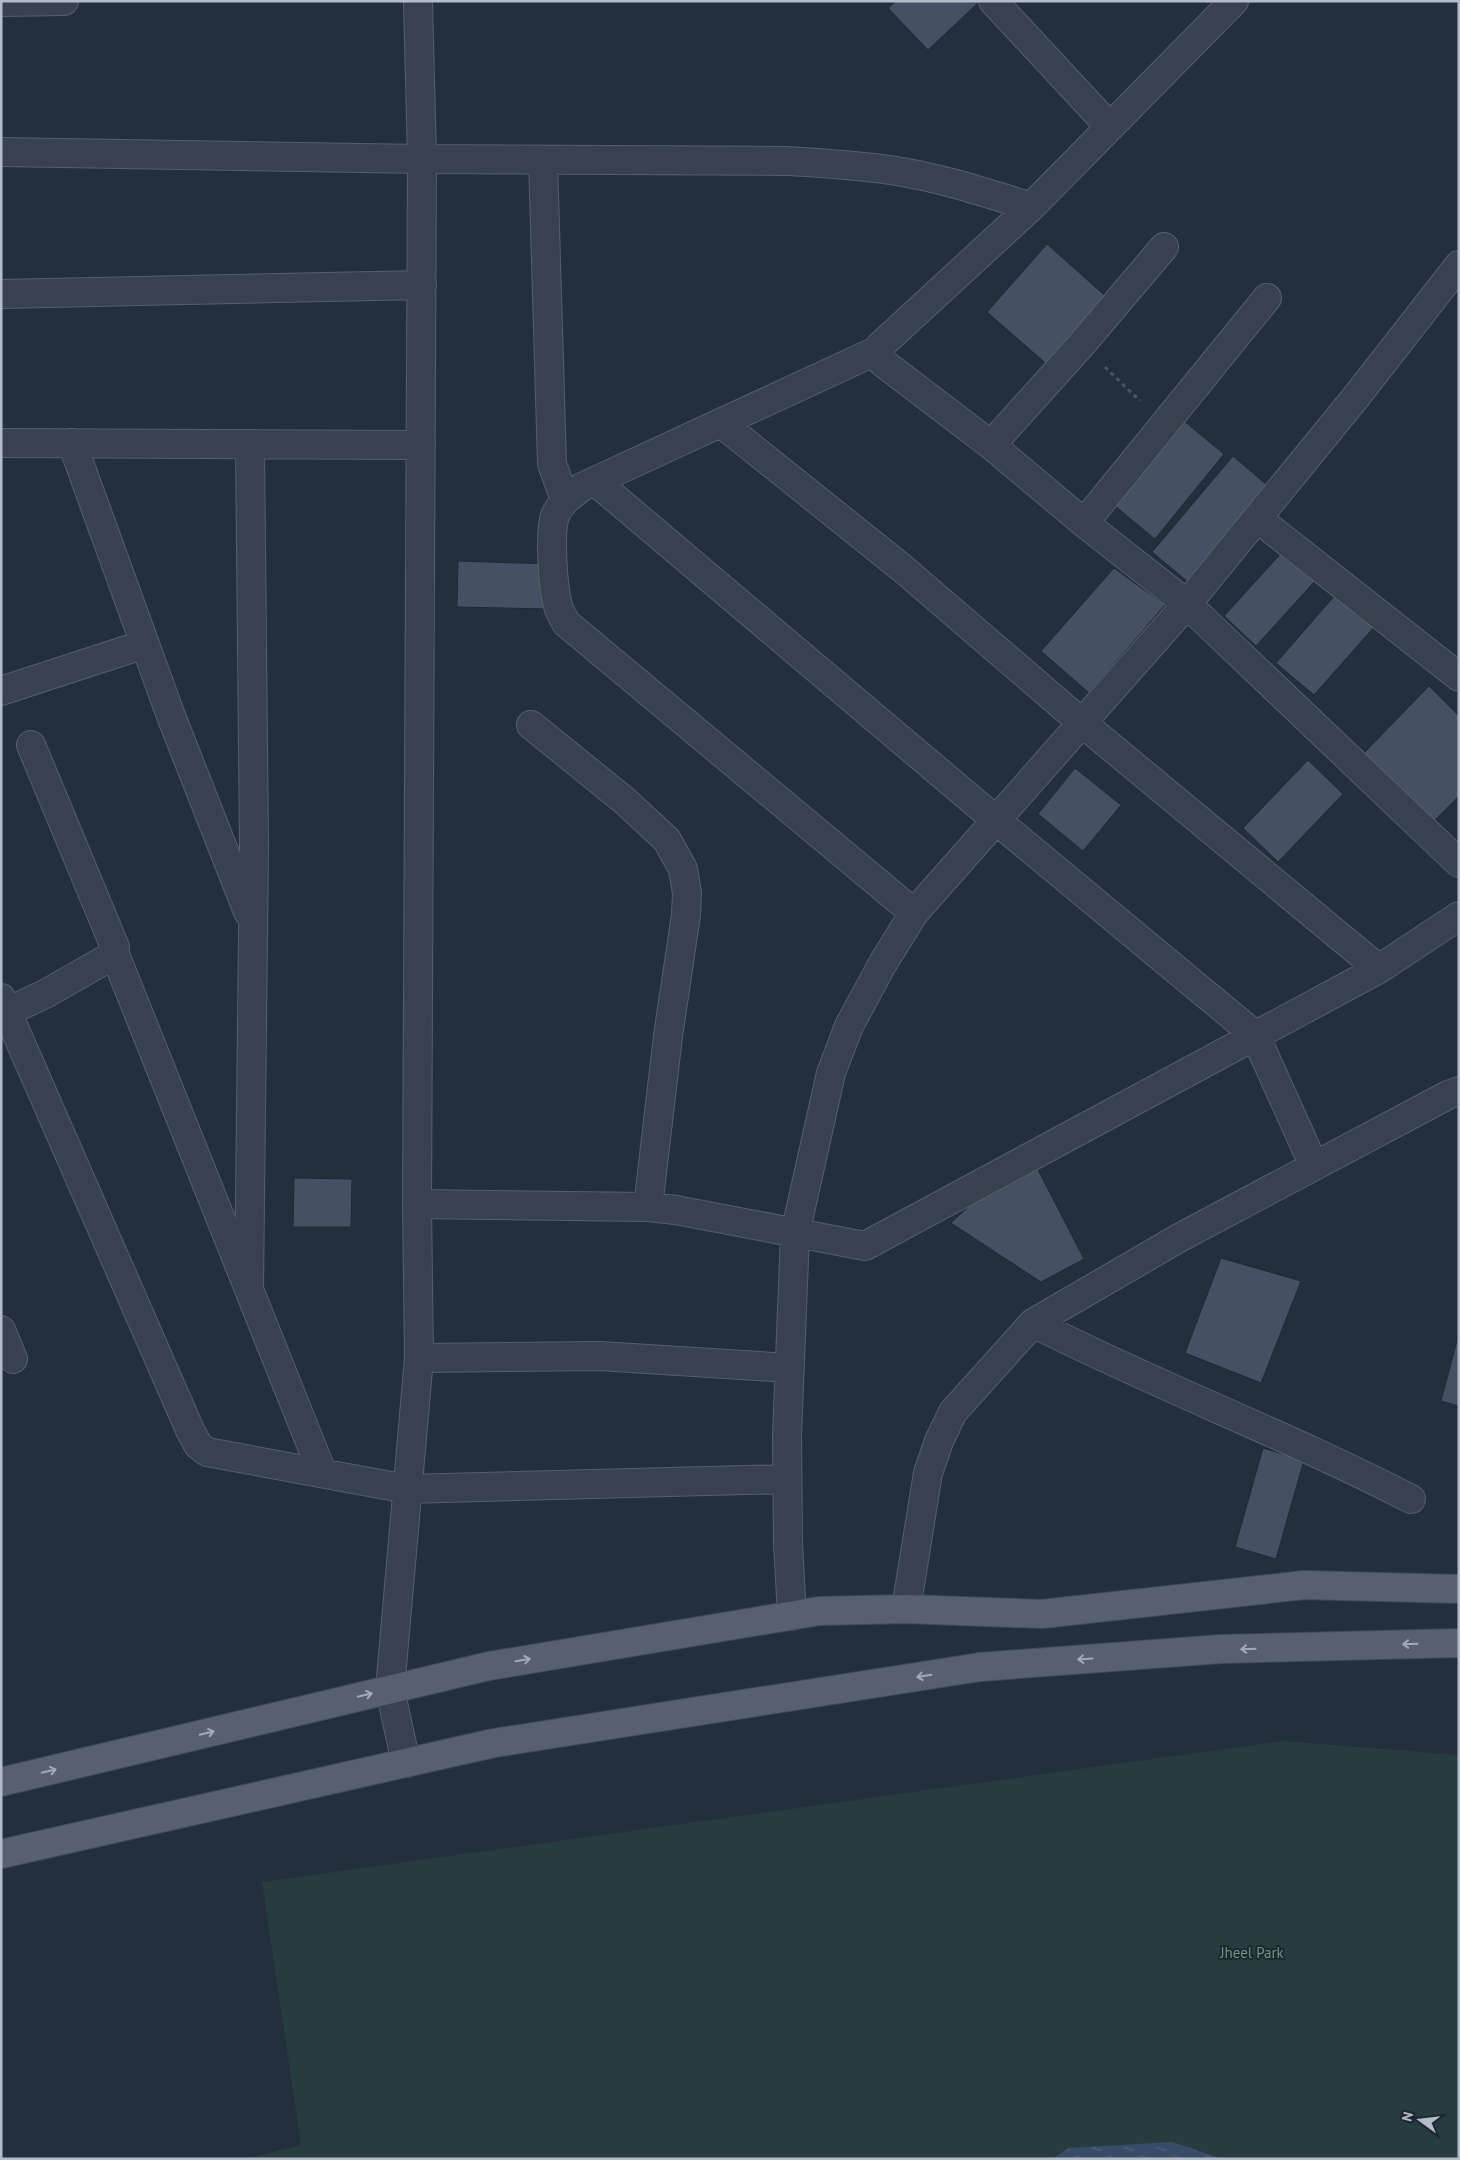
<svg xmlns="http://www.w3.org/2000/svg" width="1460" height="2160" font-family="'PT Sans',sans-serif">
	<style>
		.park { fill: #263c3f }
		.water { fill: url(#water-ripples) }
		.building { fill: #455162; stroke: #1f2835 }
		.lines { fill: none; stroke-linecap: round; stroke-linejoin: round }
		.minor-casing { stroke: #565f6c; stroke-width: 30 }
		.major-casing { stroke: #414a57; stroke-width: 30 }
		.path { stroke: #44595c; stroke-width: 3; stroke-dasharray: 4 4; stroke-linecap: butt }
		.minor { stroke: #38414e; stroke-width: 28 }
		.major { stroke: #56606e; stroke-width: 28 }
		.oneway { stroke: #a1aab7 }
		.labels { text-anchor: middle; stroke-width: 4; stroke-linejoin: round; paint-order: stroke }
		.park-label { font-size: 15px; fill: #6b9a76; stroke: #1d2633 }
	</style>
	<defs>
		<pattern id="water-ripples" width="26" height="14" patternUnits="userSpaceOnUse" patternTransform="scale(1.25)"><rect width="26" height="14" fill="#394c67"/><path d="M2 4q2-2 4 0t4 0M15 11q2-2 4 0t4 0" fill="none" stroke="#53647b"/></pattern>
	</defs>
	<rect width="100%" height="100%" fill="#242f3e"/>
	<!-- park -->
	<path class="park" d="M1283,1741L1459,1755V2159H245L301,2145L262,1882Z"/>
	<!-- water -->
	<path class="water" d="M1172,2142L1223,2159H1052L1069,2148Z"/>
	<!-- building -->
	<path class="building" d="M896,1H980L928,50L888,8Z
		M1047,244L1111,301L1051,368L987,312Z
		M1184,421L1224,454L1155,539L1115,506Z
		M1233,456L1268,486L1188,582L1152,552Z
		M1284,550L1316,580L1256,646L1224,616Z
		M458,561L551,564L549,609L457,607Z
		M1114,568L1165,605L1089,693L1041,651Z
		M1337,593L1375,626L1314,695L1276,663Z
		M1429,686L1459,716V796L1433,822L1363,754Z
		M1308,760L1343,794L1278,862L1243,828Z
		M1075,768L1121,805L1083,851L1038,814Z
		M1034,1162L1084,1259L1041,1282L951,1223L990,1186Z
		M294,1178L352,1179L351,1227H293Z
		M1221,1258L1301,1281L1261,1383L1185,1353Z
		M1458,1337H1459V1406L1441,1401Z
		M1263,1448L1304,1460L1276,1559L1235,1547Z"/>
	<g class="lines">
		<!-- minor casing -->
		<g class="minor-casing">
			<path id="minor" d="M993,1L1110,127L1234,1
				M1,2L64,1
				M1110,127L1031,207L880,346L876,351L882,362L991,445L1084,523L1187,604L1459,863
				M1,152L422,159L787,161C821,163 856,165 890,170C938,177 984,192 1031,207
				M543,160L552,464L565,500
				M1,294L422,285
				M876,351L582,487C571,495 560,503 555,516C549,533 553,591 559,609C561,614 564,619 566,623L914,913
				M721,423L902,568L1081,722L1379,969
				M1,443L421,445
				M72,443L171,716L248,912
				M991,445L1081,345L1164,247
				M596,482L997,821L1255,1035L1314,1166
				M1257,518L1459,677
				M1084,523L1267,298
				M1,691L145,644
				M531,725L625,801L667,840L683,869L687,893L686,915L668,1036L648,1207
				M114,952L322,1472
				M1,998L190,1430L198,1445L207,1452L407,1489L787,1479
				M1,1015L47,993L110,957L115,947L31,745
				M417,1204L648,1207L676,1210L865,1246L1379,969L1459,916
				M249,1289L254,847L250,444
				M1033,1323C1157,1386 1287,1435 1411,1499
				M1,1330L13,1359
				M419,1358L600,1356L790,1368
				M906,1609L928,1473L939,1441L953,1412L1033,1323L1179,1238L1448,1095L1459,1091
				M792,1616L788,1543L787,1436L795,1234L831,1073L849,1026L883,963L914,913L1187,604L1356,397L1459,265
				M406,1763L390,1689L419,1358L417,1204L422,159L418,1"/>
		</g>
		<!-- major casing -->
		<g class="major-casing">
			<path id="major" d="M1,1782L489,1666L819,1611L906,1609L1042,1614L1304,1585L1459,1589
				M1,1854L494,1743L980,1667L1221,1649L1459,1643"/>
		</g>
		<!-- path -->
		<path class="path" d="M1105,367L1140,401"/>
		<!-- minor -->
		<use href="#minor" class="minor"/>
		<!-- major -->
		<use href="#major" class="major"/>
	</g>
	<!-- one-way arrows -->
	<defs><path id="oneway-shaft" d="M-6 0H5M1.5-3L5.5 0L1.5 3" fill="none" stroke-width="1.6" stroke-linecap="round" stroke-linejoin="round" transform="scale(1.25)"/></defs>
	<g class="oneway">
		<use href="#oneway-shaft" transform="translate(1410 1644) rotate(178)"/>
		<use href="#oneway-shaft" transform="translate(1248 1649) rotate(178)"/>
		<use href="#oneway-shaft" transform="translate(1085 1659) rotate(176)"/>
		<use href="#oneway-shaft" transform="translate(523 1660) rotate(-9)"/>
		<use href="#oneway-shaft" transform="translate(924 1676) rotate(171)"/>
		<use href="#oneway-shaft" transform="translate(365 1695) rotate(-13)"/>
		<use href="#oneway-shaft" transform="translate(207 1733) rotate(-13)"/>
		<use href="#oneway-shaft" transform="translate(49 1771) rotate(-13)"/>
	</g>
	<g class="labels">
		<!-- park labels -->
		<g class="park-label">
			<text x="1252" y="1958">Jheel Park</text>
		</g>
	</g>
	<!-- border -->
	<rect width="1460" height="2160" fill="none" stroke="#b4bcc9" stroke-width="5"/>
	<!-- north arrow -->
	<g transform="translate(1420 2120) rotate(285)" stroke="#1d2633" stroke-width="4" paint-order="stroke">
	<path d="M0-4L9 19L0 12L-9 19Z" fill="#b4bcc9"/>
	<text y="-8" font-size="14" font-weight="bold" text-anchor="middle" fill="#b4bcc9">N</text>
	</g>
</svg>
